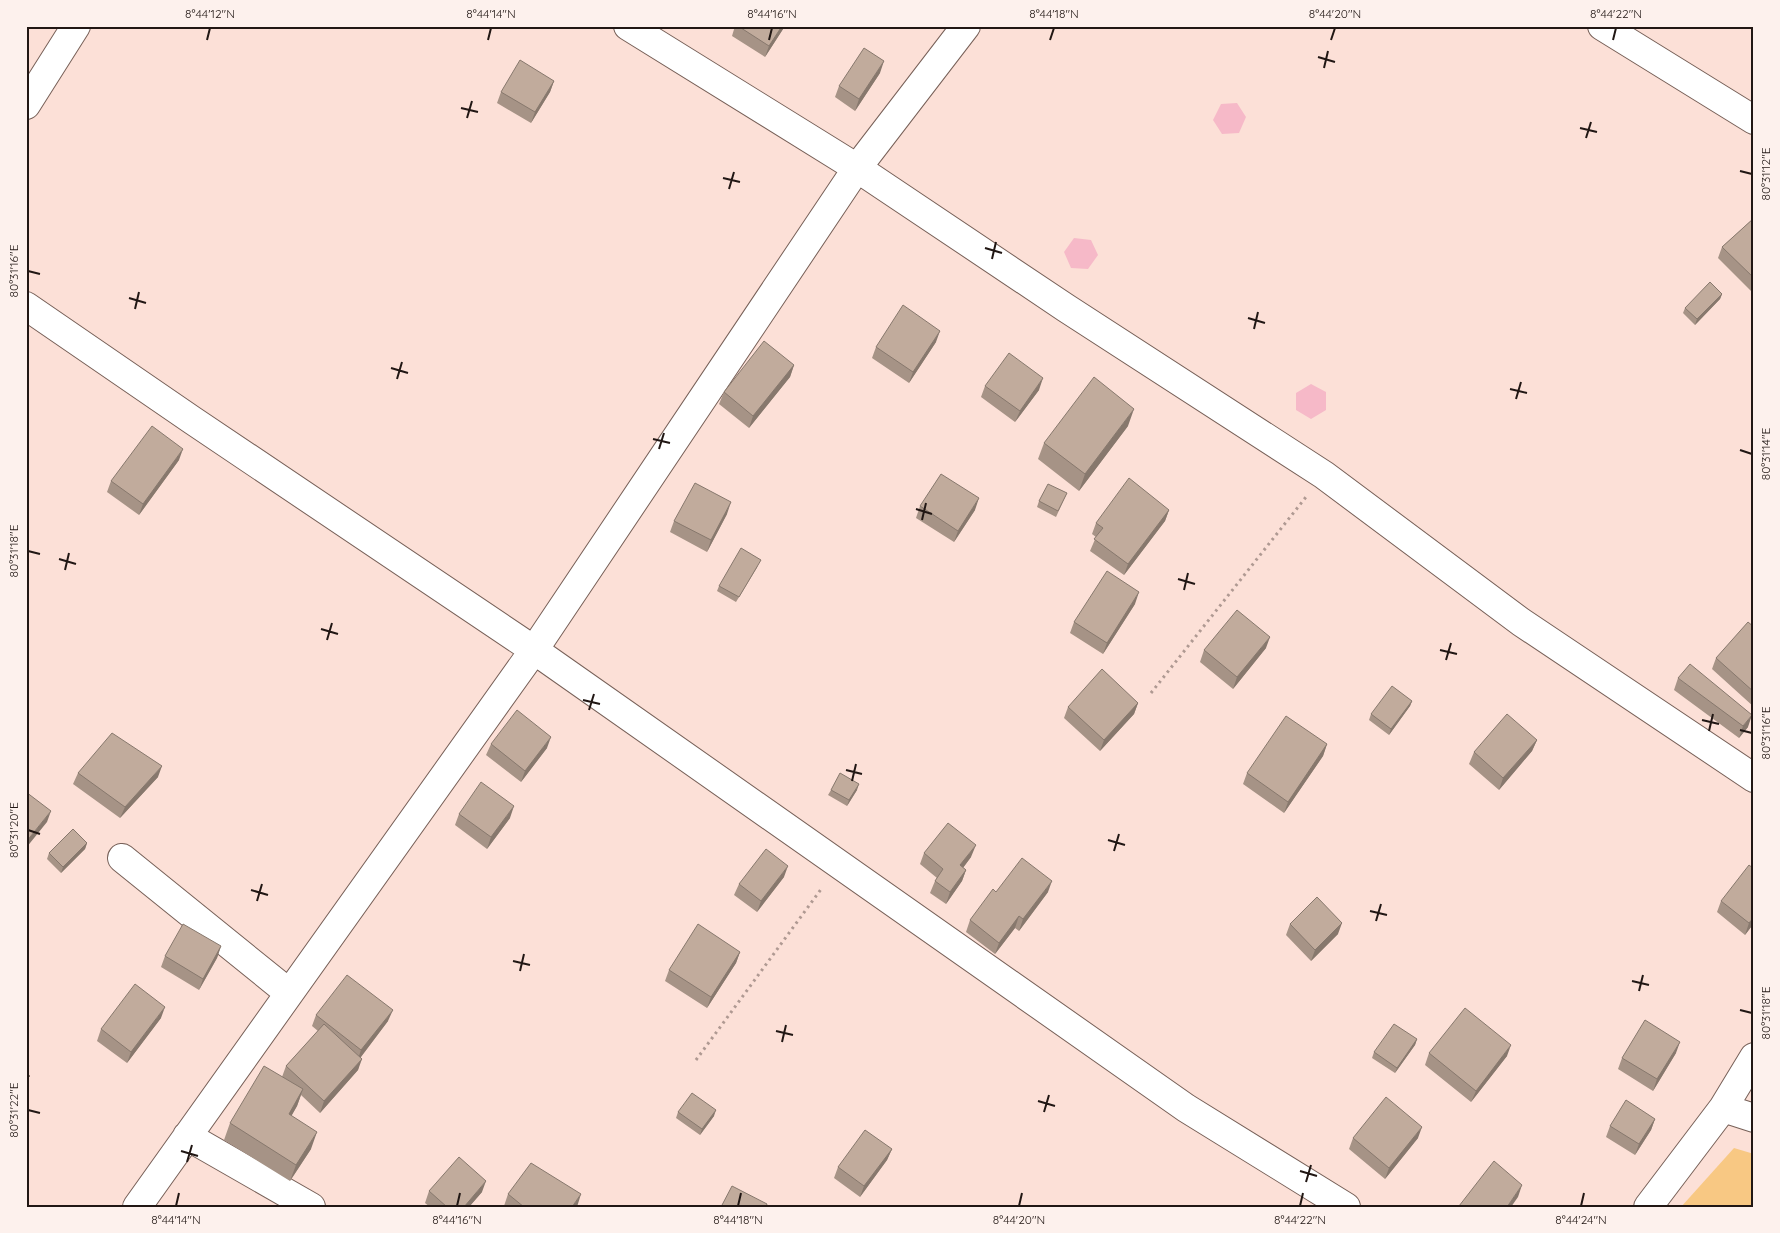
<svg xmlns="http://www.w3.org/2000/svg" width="1780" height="1233" font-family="Quicksand,sans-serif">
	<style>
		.green { fill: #f8c883 }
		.water { fill: #f6b9c8 }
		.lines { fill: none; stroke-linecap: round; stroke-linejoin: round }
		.street-casing { stroke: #776058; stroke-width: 30 }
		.path { stroke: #af9992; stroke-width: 3; stroke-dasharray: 2.5 4; stroke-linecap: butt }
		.street { stroke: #fff; stroke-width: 28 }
		.wall { fill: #a69386 }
		.shaded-wall { fill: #87786d }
		.building { fill: #c1ab9c; stroke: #87786d }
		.ticks { fill: none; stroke: #211714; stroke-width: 2 }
		.neatline { fill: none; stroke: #211714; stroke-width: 2 }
		.ticks-label { font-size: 12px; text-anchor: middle; fill: #211714 }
	</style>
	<rect width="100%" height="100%" fill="#fce0d7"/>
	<!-- green -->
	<path class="green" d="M1734,1148L1754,1154V1207H1681Z"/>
	<!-- water -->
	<path class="water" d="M1237,103L1246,117L1239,133L1222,134L1213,120L1221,104Z
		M1074,238L1091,240L1098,255L1088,269L1071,268L1064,252Z
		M1311,384L1326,392V410L1311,419L1296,410V393Z"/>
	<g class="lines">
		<!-- street casing -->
		<g class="street-casing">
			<path id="street" d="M628,26L857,168L1066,308L1324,475L1521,622L1754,778
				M1602,26L1754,120
				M26,105L76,26
				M26,306L192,420L534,650L1186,1108L1346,1207
				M122,858L289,993
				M1723,1108L1754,1118
				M187,1136L311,1207
				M137,1207L534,650L857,168L966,26
				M1648,1207L1723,1108L1754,1057"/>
		</g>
		<!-- path -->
		<path class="path" d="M1151,693L1306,497
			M696,1060L822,888"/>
		<!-- street -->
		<use href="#street" class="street"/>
	</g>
	<!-- wall -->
	<path class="wall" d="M735,26H785L765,57L732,36Z
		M880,73L855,111L835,97L839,86Z
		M554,81L550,92L531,123L497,103L501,92Z
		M1754,218V294L1718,258L1722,247Z
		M1722,294L1720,299L1695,325L1683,313L1685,308Z
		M936,342L909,383L872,358L876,347Z
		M794,365L790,377L749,428L719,404L724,392Z
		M985,386L1039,390L1015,422L981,397Z
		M1128,426L1079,491L1038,459L1044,443Z
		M179,460L139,515L107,492L111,481Z
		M1067,493L1056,517L1037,507L1039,501Z
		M920,506L975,510L954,542L916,518Z
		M1169,510L1165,521L1124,575L1090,551L1096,537L1092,534L1096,523Z
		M727,514L707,552L670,532L674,521Z
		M758,566L736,602L717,591L719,586Z
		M1135,604L1103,654L1070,633L1074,622Z
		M1754,627V707L1712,669L1716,658Z
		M1266,648L1233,689L1200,662L1204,650Z
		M1678,678L1748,727L1739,738L1674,690Z
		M1412,701L1410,706L1389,735L1369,720L1371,714Z
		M1138,703L1134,714L1100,751L1064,718L1068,707Z
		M1537,740L1532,751L1499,790L1469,764L1474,752Z
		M491,744L547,748L521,782L486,755Z
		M1327,744L1323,756L1284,813L1243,784L1247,773Z
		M78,773L158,777L120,818L73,784Z
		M831,790H857L847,806L828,795Z
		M459,814L510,818L487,849L455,825Z
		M87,843L85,849L61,873L47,859L49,853Z
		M924,853L971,857L963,868L966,870L962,881L946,904L930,893L935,881L937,878L920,864Z
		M784,877L757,912L734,895L739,884Z
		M996,892H1048L1019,931L1015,928L995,954L966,932L970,920Z
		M1721,901L1754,923L1745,935L1717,912Z
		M1290,924L1338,934L1311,961L1286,935Z
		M221,946L217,958L199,990L161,967L165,956Z
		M740,952L736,963L707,1008L665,981L669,970Z
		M316,1015L388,1021L361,1057L358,1070L320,1113L301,1095L297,1106L291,1116L311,1149L290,1181L224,1140L230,1123L282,1077L286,1066L318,1031L312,1026Z
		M161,1018L127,1063L97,1041L101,1029Z
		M1417,1039L1415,1045L1395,1073L1372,1058L1374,1052Z
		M1429,1053L1507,1056L1471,1102L1425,1065Z
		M1676,1053L1653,1091L1618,1069L1622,1058Z
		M678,1112L714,1116L700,1135L676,1118Z
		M1655,1119L1651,1130L1635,1155L1606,1137L1610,1126Z
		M1353,1138H1418L1385,1179L1349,1149Z
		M892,1149L887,1160L860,1197L834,1178L838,1167Z
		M429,1191L482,1192L469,1207H430L425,1203Z
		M508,1194L577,1206V1207H505L504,1206Z"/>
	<!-- shaded-wall -->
	<path class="shaded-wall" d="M782,26H785L765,57L769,46Z
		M884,61L880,73L855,111L859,99Z
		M554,81L550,92L531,123L535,112Z
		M1722,294L1720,299L1695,325L1697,319Z
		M940,331L936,342L909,383L913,372Z
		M794,365L790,377L749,428L753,416Z
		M1043,378L1039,390L1015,422L1020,411Z
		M1134,409L1128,426L1079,491L1085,474Z
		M183,449L179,460L139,515L143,504Z
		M979,498L975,510L954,542L958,531Z
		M731,502L727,514L707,552L711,540Z
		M1169,510L1165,521L1124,575L1128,564Z
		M1139,592L1135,604L1103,654L1107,643Z
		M1270,637L1266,648L1233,689L1237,677Z
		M1412,701L1410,706L1389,735L1391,729Z
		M1138,703L1134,714L1100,751L1104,740Z
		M1752,715L1748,727L1739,738L1743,726Z
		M551,737L547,748L521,782L525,771Z
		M1537,740L1532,751L1499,790L1503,778Z
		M1327,744L1323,756L1284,813L1288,802Z
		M162,766L158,777L120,818L125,807Z
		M859,784L857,790L847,806L849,800Z
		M514,806L510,818L487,849L491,837Z
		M51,811L47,822L26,848V842Z
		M87,843L85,849L61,873L63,867Z
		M976,845L971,857L956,877L960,865Z
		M788,866L784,877L757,912L761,901Z
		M966,870L962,881L946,904L950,892Z
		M1052,881L1048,892L1019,931L1023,919Z
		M1019,916L1015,928L995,954L999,943Z
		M1754,917V923L1745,935L1749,923Z
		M1342,923L1338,934L1311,961L1315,950Z
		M221,946L217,958L199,990L203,979Z
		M740,952L736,963L707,1008L711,997Z
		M165,1007L161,1018L127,1063L131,1052Z
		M393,1010L388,1021L357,1062L361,1050Z
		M1417,1039L1415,1045L1395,1073L1397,1068Z
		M1680,1042L1676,1053L1653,1091L1657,1079Z
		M1511,1045L1507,1056L1471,1102L1476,1091Z
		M362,1059L358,1070L320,1113L324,1101Z
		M303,1089L297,1106L283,1131L289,1114Z
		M716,1110L714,1116L700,1135L702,1129Z
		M1655,1119L1651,1130L1635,1155L1639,1144Z
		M1422,1127L1418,1138L1385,1179L1389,1168Z
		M317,1132L311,1149L290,1181L296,1165Z
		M892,1149L887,1160L860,1197L864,1186Z
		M486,1181L482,1192L469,1207H464Z
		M1522,1185L1518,1197L1511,1207H1507Z
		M581,1194L577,1207H572Z"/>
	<!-- building -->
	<path class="building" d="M738,26H782L769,46Z
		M864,48L884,61L859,99L839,86Z
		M520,60L554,81L535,112L501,92Z
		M1754,218V278L1722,247Z
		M1710,282L1722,294L1697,319L1685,308Z
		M903,305L940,331L913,372L876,347Z
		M764,341L794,365L753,416L724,392Z
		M1009,353L1043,378L1020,411L985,386Z
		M1094,377L1134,409L1085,474L1044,443Z
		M152,426L183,449L143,504L111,481Z
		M941,474L979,498L958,531L920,506Z
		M1129,478L1169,510L1128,564L1094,539L1103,528L1096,523Z
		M695,483L731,502L711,540L674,521Z
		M1048,484L1067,493L1058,511L1039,501Z
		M741,548L761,560L739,597L719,586Z
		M1107,571L1139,592L1107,643L1074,622Z
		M1237,610L1270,637L1237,677L1204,650Z
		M1748,622L1754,627V692L1716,658Z
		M1690,664L1752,715L1743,726L1678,678Z
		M1102,669L1138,703L1104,740L1068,707Z
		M1392,686L1412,701L1391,729L1371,714Z
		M517,710L551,737L525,771L491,744Z
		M1507,714L1537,740L1503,778L1474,752Z
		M1286,716L1327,744L1288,802L1247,773Z
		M112,733L162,766L125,807L78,773Z
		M840,773L859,784L849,800L831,790Z
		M481,782L514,806L491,837L459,814Z
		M26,792L51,811L26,842Z
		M948,823L976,845L960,865L966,870L950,892L935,881L943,869L924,853Z
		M73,829L87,843L63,867L49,853Z
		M766,849L788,866L761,901L739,884Z
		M1022,858L1052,881L1023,919L1019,916L999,943L970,920L993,889L996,892Z
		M1749,865L1754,869V917L1749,923L1721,901Z
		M1317,897L1342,923L1315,950L1290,924Z
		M183,924L221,946L203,979L165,956Z
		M698,924L740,952L711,997L669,970Z
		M347,975L393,1010L361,1050L316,1015Z
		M135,984L165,1007L131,1052L101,1029Z
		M1465,1008L1511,1045L1476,1091L1429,1053Z
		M1645,1020L1680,1042L1657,1079L1622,1058Z
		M324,1024L362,1059L324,1101L286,1066Z
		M1394,1024L1417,1039L1397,1068L1374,1052Z
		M264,1066L303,1089L289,1114L317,1132L296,1165L230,1123Z
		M26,1073L30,1076L26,1080Z
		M692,1093L716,1110L702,1129L678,1112Z
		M1386,1097L1422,1127L1389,1168L1353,1138Z
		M1626,1100L1655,1119L1639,1144L1610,1126Z
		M865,1130L892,1149L864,1186L838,1167Z
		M459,1157L486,1181L464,1207H447L429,1191Z
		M1494,1161L1522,1185L1507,1207H1461L1459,1206Z
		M531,1163L581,1194L572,1207H524L508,1194Z
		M732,1186L767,1204L766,1207H721Z"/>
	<!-- ticks -->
	<path class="ticks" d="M207,40L210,28M488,40L491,28M769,40L772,28M1050,40L1054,28M1331,40L1335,28M1613,40L1616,28M1318,57L1335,62M1324,68L1328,51M461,108L478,112M467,118L472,101M1580,128L1597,132M1586,138L1591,122M1740,171L1752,174M723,178L740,182M729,189L734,172M985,248L1002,253M992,259L996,242M28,271L40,274M129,298L146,303M135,309L139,292M1248,318L1265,323M1254,329L1258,312M391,368L408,373M397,379L402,362M1510,389L1527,393M1516,399L1521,382M653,439L670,443M659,449L664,433M1740,450L1752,454M916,509L932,514M922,520L926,503M28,551L40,554M59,559L76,564M65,570L69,553M1178,579L1195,584M1184,590L1188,573M321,629L338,634M327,640L332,623M1440,650L1457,654M1446,660L1451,643M583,700L600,704M589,710L594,694M1702,720L1719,724M1740,730L1752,733M1709,731L1713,714M846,770L862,774M852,781L856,764M28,830L40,834M1108,840L1125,845M1114,851L1119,834M251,890L268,895M257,901L262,884M1370,911L1387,915M1376,921L1381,904M513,961L530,965M520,971L524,954M1632,981L1649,985M1639,991L1643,975M1740,1010L1752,1013M776,1031L793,1035M782,1042L786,1025M1038,1101L1055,1106M28,1110L40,1113M1044,1112L1049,1095M181,1151L198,1156M187,1162L192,1145M1300,1171L1317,1176M1306,1182L1311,1165M176,1206L179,1193M457,1206L460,1193M738,1206L741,1193M1019,1206L1022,1193M1300,1206L1303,1193M1581,1206L1584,1193"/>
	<!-- border -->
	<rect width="1780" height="1233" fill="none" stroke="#fdf1ed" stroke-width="55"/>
	<rect x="28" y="28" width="1724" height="1178" class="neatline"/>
	<g class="ticks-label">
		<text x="210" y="18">8°44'12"N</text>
		<text x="491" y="18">8°44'14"N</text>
		<text x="772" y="18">8°44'16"N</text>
		<text x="1054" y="18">8°44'18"N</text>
		<text x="1335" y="18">8°44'20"N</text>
		<text x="1616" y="18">8°44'22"N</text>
		<text transform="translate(1766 174) rotate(-90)" y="4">80°31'12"E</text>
		<text transform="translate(14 271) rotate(-90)" y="4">80°31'16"E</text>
		<text transform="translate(1766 454) rotate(-90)" y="4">80°31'14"E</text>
		<text transform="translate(14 551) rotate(-90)" y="4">80°31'18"E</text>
		<text transform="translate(1766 733) rotate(-90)" y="4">80°31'16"E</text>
		<text transform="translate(14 830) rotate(-90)" y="4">80°31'20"E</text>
		<text transform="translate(1766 1013) rotate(-90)" y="4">80°31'18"E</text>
		<text transform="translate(14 1110) rotate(-90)" y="4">80°31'22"E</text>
		<text x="176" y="1224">8°44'14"N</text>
		<text x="457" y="1224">8°44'16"N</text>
		<text x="738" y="1224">8°44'18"N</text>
		<text x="1019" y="1224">8°44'20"N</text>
		<text x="1300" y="1224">8°44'22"N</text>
		<text x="1581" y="1224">8°44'24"N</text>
	</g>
</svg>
